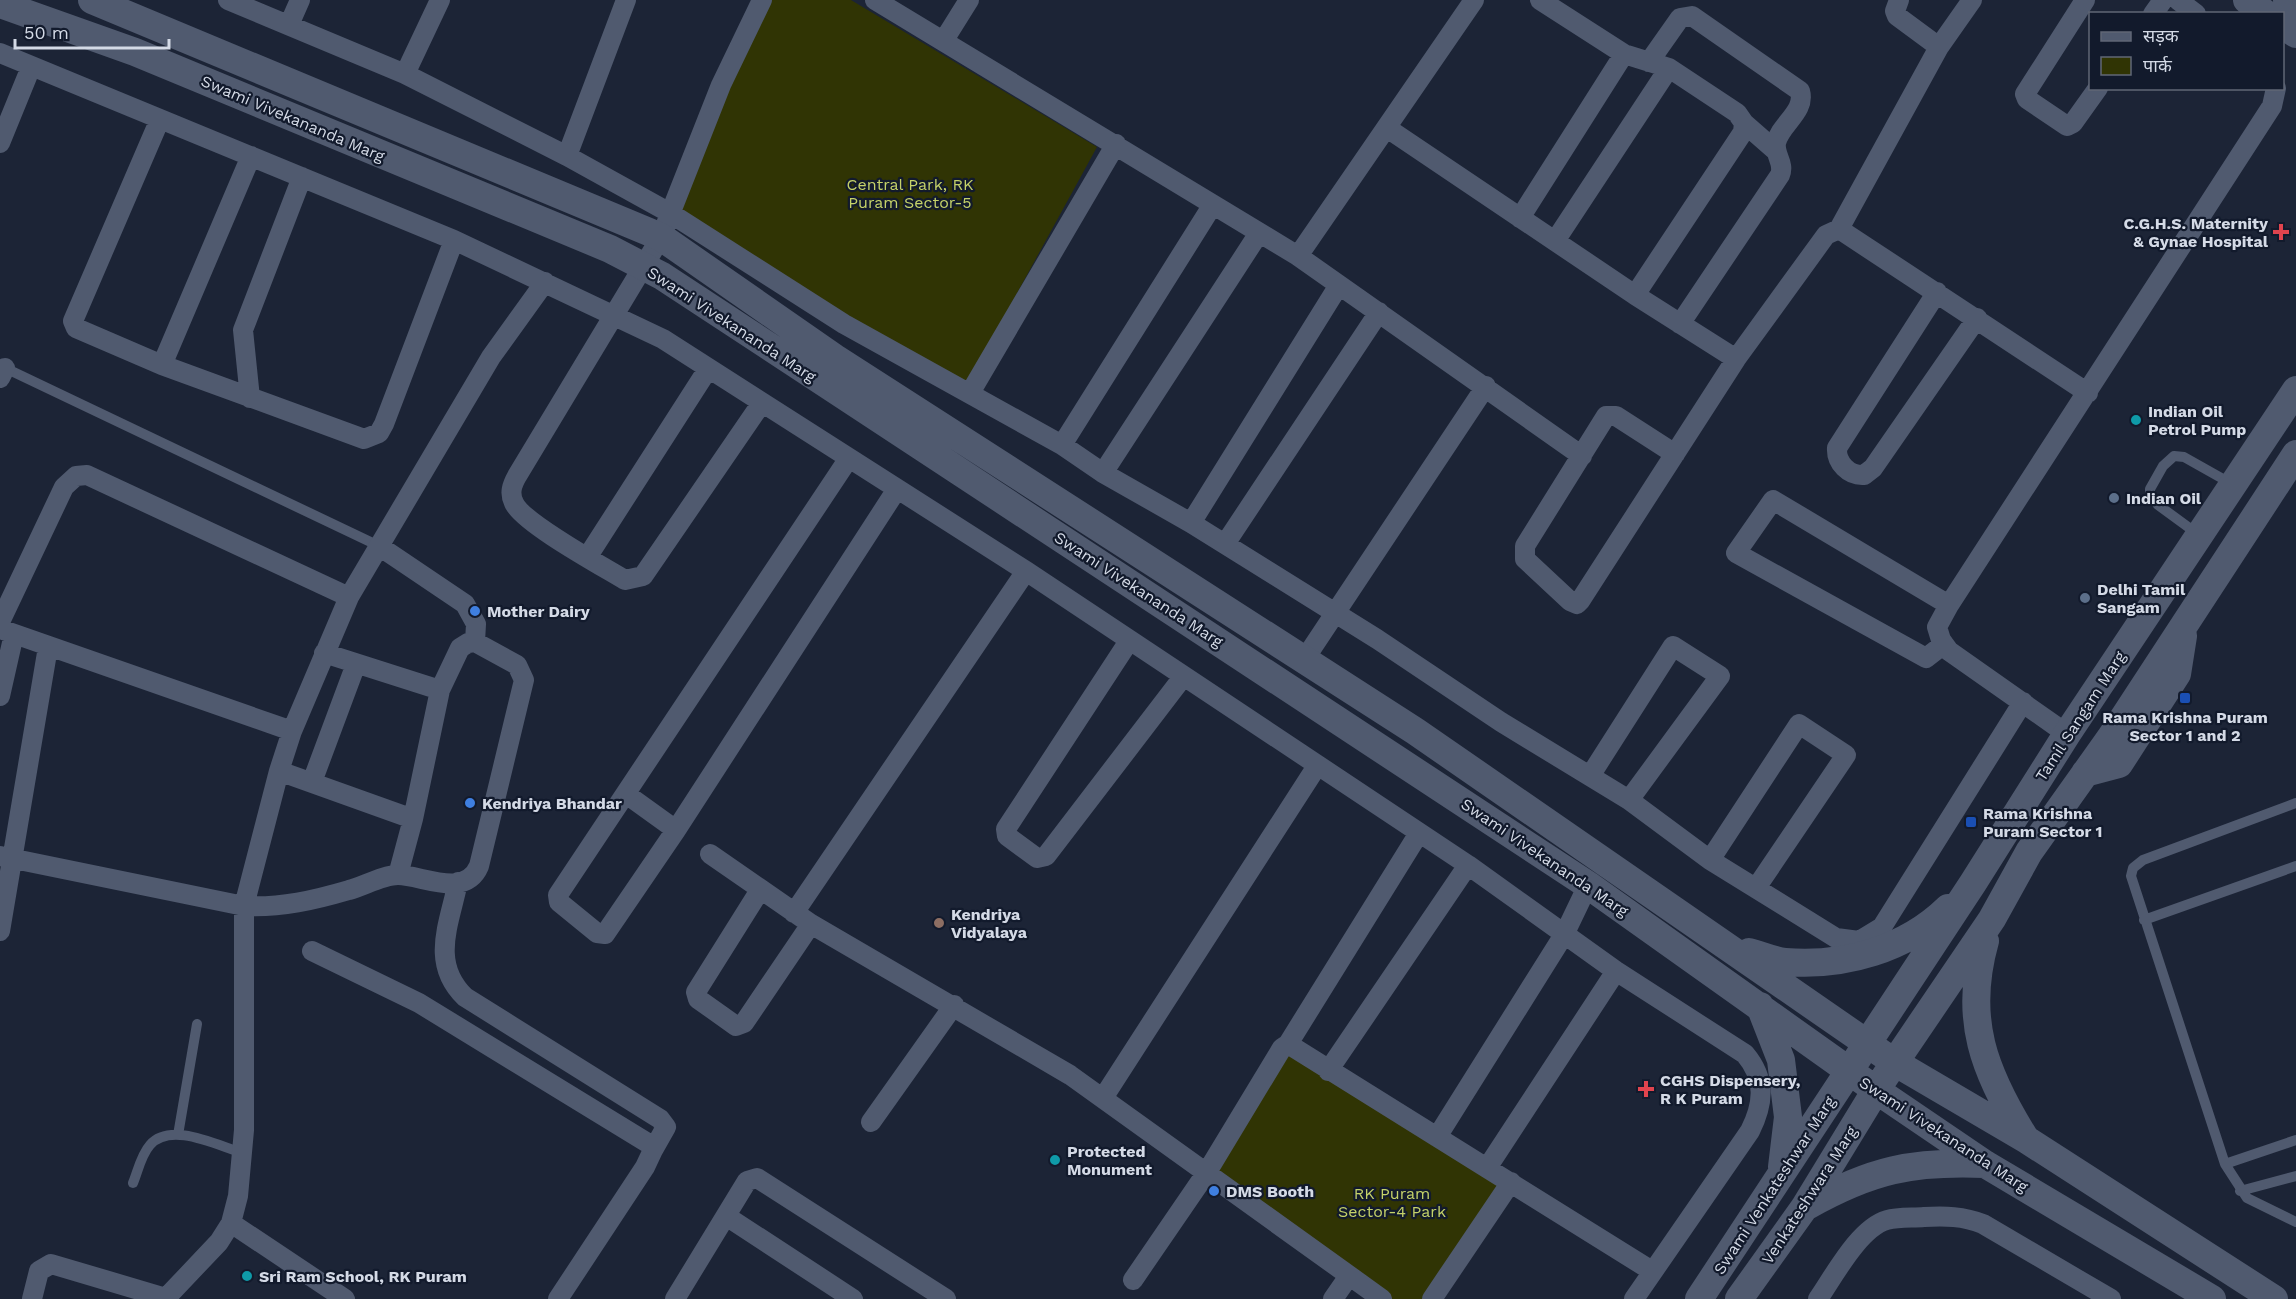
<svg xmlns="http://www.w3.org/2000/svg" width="2296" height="1299" font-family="'Work Sans','Noto Sans Devanagari',sans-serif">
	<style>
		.green { fill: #303404 }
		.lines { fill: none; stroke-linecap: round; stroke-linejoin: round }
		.lane { stroke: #505a6f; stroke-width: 10 }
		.street { stroke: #505a6f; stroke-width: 20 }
		.secondary { stroke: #505a6f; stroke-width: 28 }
		.health-dot { fill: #e0444e; stroke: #121a2c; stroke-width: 2 }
		.culture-dot { fill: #0f9aa8; stroke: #121a2c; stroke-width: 2 }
		.service-dot { fill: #5c6f8a; stroke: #121a2c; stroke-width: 2 }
		.shop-dot { fill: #3f7fe0; stroke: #121a2c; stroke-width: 2 }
		.transit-dot { fill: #1a4fb4; stroke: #121a2c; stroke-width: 2 }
		.education-dot { fill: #8d6e63; stroke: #121a2c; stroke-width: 2 }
		.labels { text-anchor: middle; stroke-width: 4.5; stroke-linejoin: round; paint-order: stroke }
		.street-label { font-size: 16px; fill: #d4dae6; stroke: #121a2c }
		.park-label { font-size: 16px; fill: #c5d269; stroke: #121a2c }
		.poi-label { font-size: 16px; font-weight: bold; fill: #d4dae6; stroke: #121a2c; text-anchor: start }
	</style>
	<rect width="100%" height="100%" fill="#1c2436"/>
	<!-- green -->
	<path class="green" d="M769,0H851L1097,147L965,388L919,362L674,206Z
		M1288,1044L1511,1182L1432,1299H1386L1210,1166Z"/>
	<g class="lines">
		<!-- lane -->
		<path class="lane" d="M3,367L379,546
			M2199,535L2158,505L2150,494V489L2163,466L2174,456L2184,457L2232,484
			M2296,803L2143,860L2133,868L2131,876L2225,1164L2247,1198L2296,1222
			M2144,920L2296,866
			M178,1135L197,1024
			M2225,1164L2296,1140
			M133,1183C138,1171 141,1155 150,1145C171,1121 218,1146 243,1153
			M2240,1191L2296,1176"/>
		<!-- street -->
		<path class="street" d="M228,0L405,74L567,156L670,213L844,324L1062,445L1103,473L1191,523L1377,639L1501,722L1629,800L1710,860L1836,938L1859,941L1882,927L2023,702
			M875,0L1298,256L1582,456
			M1540,0L1624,54L1669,68L1737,113L1744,123L1743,132L1635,295
			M1899,0L1895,11L1897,16L1939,47L1972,0
			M2085,0L2025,94L2027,99L2067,126L2073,123L2098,88
			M2178,0L2196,14
			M2153,14L2163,0
			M289,25L300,0
			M944,40L969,0
			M0,53L454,240L663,339L1026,571L1468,865L1616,971L1745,1054C1766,1079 1764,1103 1750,1131L1634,1299
			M1649,62L1680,18L1692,16L1800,91C1806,112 1780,124 1776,143C1774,155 1785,163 1780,175L1680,324
			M405,74L440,0
			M160,119L73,321L76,328L162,365L364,439L379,433L384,424L454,240
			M1744,123L1776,151
			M1387,128L1635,295L1736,359
			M0,143L31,67
			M567,156L626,0
			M1520,218L1624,54
			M1839,229L1939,47
			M1555,241L1669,68
			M1298,256L1474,0
			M1937,292L1837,448C1836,463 1849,476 1864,475L1873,468L1977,318
			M162,365L251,156
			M0,378L5,368
			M970,393L1116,144
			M250,398L243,330L302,177
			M761,404L643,576L625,580C602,566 523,523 514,503C509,493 512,485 517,476L661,237L721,85L762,0
			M1062,445L1212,206
			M1675,454L1616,416H1606L1525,546V559L1570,601L1577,604L1580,601L1736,359L1826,235L1839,229L2088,393
			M849,458L558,895L559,902L597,933L605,934L676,830L897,489
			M1103,473L1259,233
			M1191,523L1339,285
			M1225,544L1379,312
			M379,546L465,604L476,624L475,642
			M588,556L708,369
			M0,622L64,487L76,476L87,475L349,597
			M0,629L292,731
			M1129,641L1006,829L1007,836L1037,858L1046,856L1183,677
			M1944,644L1926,658L1736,553L1773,500L1949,605
			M324,653L440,690
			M1304,660L1486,386
			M0,696L14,634
			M2067,734L1949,651L1941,640L1937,627L1949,605L2272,106L2276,88
			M279,771L413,819
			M1590,776L1673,646L1720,676L1629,800
			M312,782L356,664
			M626,794L676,830
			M710,854L811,924L1070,1075L1382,1299
			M0,856L244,906C281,908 315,900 349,890C364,886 383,875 398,875C422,875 465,899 479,866L524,680L517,665L475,642L468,643L460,648L440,690L413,819L398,875
			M1710,860L1799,724L1846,755L1756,888
			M458,882C449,925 430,963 465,997L660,1119L666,1127L653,1150
			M760,890L696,992L698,999L736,1026L744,1023L811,924
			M794,913L1026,571
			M0,931L48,647
			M312,951L419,1003L651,1145L653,1150L645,1167L558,1299
			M1288,1044L1419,833
			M1328,1071L1468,865
			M1103,1098L1317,766
			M871,1122L954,1005
			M1437,1137L1565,933L1588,885
			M1487,1168L1616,971
			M726,1216L853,1299
			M231,1223L345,1299
			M1133,1280L1207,1172L1282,1048L1288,1044L1652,1271
			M32,1299L39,1271L51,1264L166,1298
			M165,1299L219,1242L231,1223L238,1196L244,1130V906L279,771L292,731L349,597L491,357L545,282
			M675,1299L747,1181L757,1178L946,1299
			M1333,1299L1349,1276
			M1432,1299L1511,1182
			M1818,1299C1834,1276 1859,1228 1887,1220C1898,1217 1912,1218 1924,1217C1945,1216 1963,1216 1983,1224L2111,1299"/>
		<!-- secondary -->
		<path class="secondary" d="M92,0L661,237L835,358L1415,731L1894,1062L2027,1140L2274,1299
			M2247,0L2266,14
			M2287,0L2296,5
			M0,4L135,52L610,249L662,276L1588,885L1876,1090L1985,1164L2212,1299
			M2282,25L2296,34
			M2085,773L2119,764L2177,674L2183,636
			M1985,941C1963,1019 1984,1072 2025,1138
			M1749,952C1761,955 1774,961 1785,962C1844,967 1906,949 1948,908
			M1760,1006L1781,1060L1788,1117L1782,1167
			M1807,1206C1871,1170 1912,1161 1985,1164
			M1699,1299L1973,883L2067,734L2296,390
			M1739,1299L1804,1208L1876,1090L1992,919L2029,852L2111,737L2296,454"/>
	</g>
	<!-- markers -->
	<g class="health-dot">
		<path d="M2278 223h6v6h6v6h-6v6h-6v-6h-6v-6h6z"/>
		<path d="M1643 1080h6v6h6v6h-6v6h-6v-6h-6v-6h6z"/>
	</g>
	<g class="culture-dot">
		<circle cx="2136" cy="420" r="6"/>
		<circle cx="1055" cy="1160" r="6"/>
		<circle cx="247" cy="1276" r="6"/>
	</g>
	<g class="service-dot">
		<circle cx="2114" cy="498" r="6"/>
		<circle cx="2085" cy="598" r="6"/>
	</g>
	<g class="shop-dot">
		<circle cx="475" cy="611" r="6"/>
		<circle cx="470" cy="803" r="6"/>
		<circle cx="1214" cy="1191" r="6"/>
	</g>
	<g class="transit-dot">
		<rect x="2179" y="692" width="12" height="12" rx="3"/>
		<rect x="1965" y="816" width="12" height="12" rx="3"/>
	</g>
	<circle class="education-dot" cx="939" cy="923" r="6"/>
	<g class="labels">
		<!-- street labels -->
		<g class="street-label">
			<text transform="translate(293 118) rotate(23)" y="6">Swami Vivekananda Marg</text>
			<text transform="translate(732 324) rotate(33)" y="6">Swami Vivekananda Marg</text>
			<text transform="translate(1139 589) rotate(33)" y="6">Swami Vivekananda Marg</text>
			<text transform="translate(2080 716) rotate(-57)" y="6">Tamil Sangam Marg</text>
			<text transform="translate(1545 857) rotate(34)" y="6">Swami Vivekananda Marg</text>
			<text transform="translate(1944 1134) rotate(33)" y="6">Swami Vivekananda Marg</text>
			<text transform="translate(1774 1185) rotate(-57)" y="6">Swami Venkateshwar Marg</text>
			<text transform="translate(1809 1195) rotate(-57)" y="6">Venkateshwara Marg</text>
		</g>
		<!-- park labels -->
		<g class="park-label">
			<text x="910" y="190">Central Park, RK<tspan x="910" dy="18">Puram Sector-5</tspan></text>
			<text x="1392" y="1199">RK Puram<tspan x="1392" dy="18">Sector-4 Park</tspan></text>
		</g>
		<!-- poi labels -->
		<g class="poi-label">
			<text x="2268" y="229" text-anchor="end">C.G.H.S. Maternity<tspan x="2268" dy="18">&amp; Gynae Hospital</tspan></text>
			<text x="2148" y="417">Indian Oil<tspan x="2148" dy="18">Petrol Pump</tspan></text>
			<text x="2126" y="504">Indian Oil</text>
			<text x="2097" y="595">Delhi Tamil<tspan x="2097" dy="18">Sangam</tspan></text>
			<text x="487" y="617">Mother Dairy</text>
			<text x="2185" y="723" text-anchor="middle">Rama Krishna Puram<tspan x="2185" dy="18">Sector 1 and 2</tspan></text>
			<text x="482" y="809">Kendriya Bhandar</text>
			<text x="1983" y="819">Rama Krishna<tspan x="1983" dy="18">Puram Sector 1</tspan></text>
			<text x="951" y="920">Kendriya<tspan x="951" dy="18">Vidyalaya</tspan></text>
			<text x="1660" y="1086">CGHS Dispensery,<tspan x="1660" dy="18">R K Puram</tspan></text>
			<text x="1067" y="1157">Protected<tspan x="1067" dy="18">Monument</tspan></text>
			<text x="1226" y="1197">DMS Booth</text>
			<text x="259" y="1282">Sri Ram School, RK Puram</text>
		</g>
	</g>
	<!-- legend -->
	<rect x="2089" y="12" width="195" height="78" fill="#121a2c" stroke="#606776" stroke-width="1.5"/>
	<rect x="2101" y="32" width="30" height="9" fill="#505a6f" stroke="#606776" stroke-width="1.5"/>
	<text x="2143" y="42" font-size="18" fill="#d4dae6">सड़क</text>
	<rect x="2101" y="57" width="30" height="18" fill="#303404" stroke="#606776" stroke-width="1.5"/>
	<text x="2143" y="72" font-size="18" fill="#d4dae6">पार्क</text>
	<!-- scale -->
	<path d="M15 39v9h154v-9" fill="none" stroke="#d4dae6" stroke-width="3"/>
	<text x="24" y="39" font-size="18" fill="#d4dae6" stroke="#121a2c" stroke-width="4.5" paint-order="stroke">50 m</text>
</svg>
